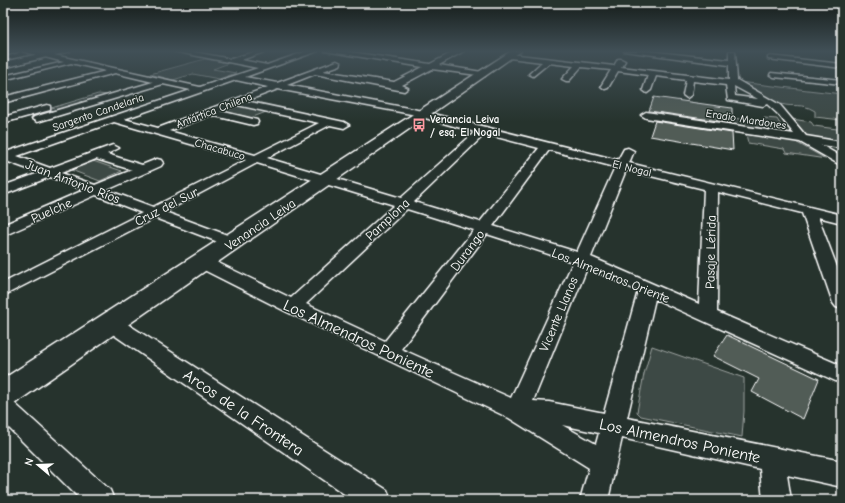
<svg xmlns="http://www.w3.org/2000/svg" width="845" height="503" font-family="'Comic Neue',sans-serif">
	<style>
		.green { fill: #3e4944; stroke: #9ea4a2 }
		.building { fill: #515c57; stroke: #fff }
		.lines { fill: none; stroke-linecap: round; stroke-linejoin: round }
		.minor-casing { stroke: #fff; stroke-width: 3 }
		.tertiary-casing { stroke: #fff; stroke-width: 3 }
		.minor { fill: #26332d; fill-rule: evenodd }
		.tertiary { fill: #26332d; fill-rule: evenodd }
		.labels { text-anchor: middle; stroke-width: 3; stroke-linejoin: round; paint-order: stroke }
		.far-street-label { font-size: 11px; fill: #fff; stroke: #26332d }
		.far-poi-label { font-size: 11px; font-weight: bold; fill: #fff; stroke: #26332d; text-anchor: start }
		.street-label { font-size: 13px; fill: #fff; stroke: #26332d }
		.near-street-label { font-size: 16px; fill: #fff; stroke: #26332d }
	</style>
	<rect width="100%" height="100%" fill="#26332d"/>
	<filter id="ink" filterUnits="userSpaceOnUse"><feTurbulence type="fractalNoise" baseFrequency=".025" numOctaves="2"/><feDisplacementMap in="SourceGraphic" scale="8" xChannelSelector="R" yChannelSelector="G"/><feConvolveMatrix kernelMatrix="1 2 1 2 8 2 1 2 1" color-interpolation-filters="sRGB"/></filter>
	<g filter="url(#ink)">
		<!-- green -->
		<path class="green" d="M205,59L229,63L213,69L236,73L219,79L193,74L173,80L150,74Z
			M739,82L842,94V120L815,117V111C800,102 795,108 781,104C767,100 751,90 739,82Z
			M98,94L110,95L36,118L28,115Z
			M237,105L266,112L248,119L219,112Z
			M732,118L765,122L764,118L777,119L785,132L781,133L734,127Z
			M792,119L811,122L814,126L837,129L842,137V142L806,136Z
			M746,134L792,140L826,159L786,153L784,149L748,143Z
			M93,161L122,171L100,181L71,170Z
			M652,346L744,378V411L742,437L641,416L637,412L644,374Z"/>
		<!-- building -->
		<path class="building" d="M654,97L732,108V123L649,111Z
			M655,121L732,133L733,150L650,136Z
			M727,335L819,379L803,419L752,392L759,379L713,356Z"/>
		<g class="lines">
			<!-- minor casing -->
			<g class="minor-casing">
				<path id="minor" d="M18,51L17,52L3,56V52Z
					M22,51H36L200,87L258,68L173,51H189L231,59L256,51H267L241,60L267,65L307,51H318L245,77L277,83L337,61L341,63L340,65L323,71L394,82L423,67L325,51H344L430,64L455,51H464L439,65L482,72L486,74L485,76L432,69L402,85L408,88L404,91L315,74L287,85L413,109L618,160L624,149L628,148L634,151L629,163L842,215V223L818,217L842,280V309L836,307L833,303L802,213L718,192L717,312L842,366V384L655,299L627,418L842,461V487L787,475L791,500H763L760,469L622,438L608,500H580L589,468L509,418L285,311L196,266L194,262L196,258L202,257L208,258L291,298L394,205L257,163L165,212L238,239L240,242L238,245H226L155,218L3,296V283L142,213L96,195L3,236V225L84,190L50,177L3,195V186L39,173L3,160V152H6L191,90L163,84L37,122L32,119L34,117L153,82L115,73L3,103V97L106,71L71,63L3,80V76L64,62ZM236,80L268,87L158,128L124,119ZM278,89L411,114L475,132L401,198L267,158L330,125L344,128L349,125L344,122L246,101ZM237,105L319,123L255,155L169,131L211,115L253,125L257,124L258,122L257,120L220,111ZM114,122L246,160L153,207L107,190L161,166L163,163L161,160L157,159L142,165L107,154L119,148L113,145L50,168L17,156ZM485,134L539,148L480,222L414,202ZM549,150L615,167L577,252L493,226ZM96,159L132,170L95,185L61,173ZM626,170L704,189L699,304L591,257ZM407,209L474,230L385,341L306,304ZM487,234L573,262L511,398L401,349ZM587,268L638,291L604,413L549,402L533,401ZM562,425L599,433L596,444Z
					M624,51H648L729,60V51H735L737,80L780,105L806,136L842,142V148L821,145L842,157V166L800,142L646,118L641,115L646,112L794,134L779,115L767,104L763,106L728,100L726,85L693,81L691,95L687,98L683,95L686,80L656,76L651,90L647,93L643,90L648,75L618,71L608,88L605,89L601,86L611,70L581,67L569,81H566L562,79L574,66L549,63L533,76L529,74L542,62L510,58L507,56L510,54L614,66L618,59H621L625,61L621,67L729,80V65ZM734,86L758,99L735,96Z
					M770,56L842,64V68L768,59V57Z
					M771,73L842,80V84L774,77L770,75Z
					M47,105L50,106V110L3,123V117Z
					M111,316L118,318L387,490L391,500H353L104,328L101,323L104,318Z
					M3,397L11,400L110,490L114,500H81L3,422Z"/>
			</g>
			<!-- tertiary casing -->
			<g class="tertiary-casing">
				<path id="tertiary" d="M52,51H70L3,68V62Z
					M511,51H521L14,404L3,407V379Z"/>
			</g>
			<!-- minor -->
			<use href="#minor" class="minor"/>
			<!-- tertiary -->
			<use href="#tertiary" class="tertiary"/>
		</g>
	</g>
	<!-- sky -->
	<linearGradient id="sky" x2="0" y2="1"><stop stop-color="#151c19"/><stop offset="0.42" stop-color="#415057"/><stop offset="1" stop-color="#415057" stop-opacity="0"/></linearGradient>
	<rect width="845" height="122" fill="url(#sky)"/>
	<!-- icons -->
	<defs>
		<g id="bus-bare" transform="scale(1.08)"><path d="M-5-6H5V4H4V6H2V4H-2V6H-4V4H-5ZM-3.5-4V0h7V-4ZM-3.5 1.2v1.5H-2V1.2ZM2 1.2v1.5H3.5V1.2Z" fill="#ff9aa2" stroke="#26332d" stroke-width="2.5" paint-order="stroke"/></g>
	</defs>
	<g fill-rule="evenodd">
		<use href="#bus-bare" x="419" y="125"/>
	</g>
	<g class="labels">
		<!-- far-street labels -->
		<g class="far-street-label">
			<text transform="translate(214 110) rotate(-21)" y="4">Antártica Chilena</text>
			<text transform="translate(98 112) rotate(-19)" y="4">Sargento Candelaria</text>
			<text transform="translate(746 119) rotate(9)" y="4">Eradio Mardones</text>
			<text transform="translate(220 149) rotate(16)" y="4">Chacabuco</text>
			<text transform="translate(632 168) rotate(14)" y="4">El Nogal</text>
		</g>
		<!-- far-poi labels -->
		<g class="far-poi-label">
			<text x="430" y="123">Venancia Leiva<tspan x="430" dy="13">/ esq. El Nogal</tspan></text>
		</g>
		<!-- street labels -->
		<g class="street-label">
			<text transform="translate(73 181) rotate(21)" y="5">Juan Antonio Ríos</text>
			<text transform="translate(166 206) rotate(-27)" y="5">Cruz del Sur</text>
			<text transform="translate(51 210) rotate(-24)" y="5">Puelche</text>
			<text transform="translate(387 219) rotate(-43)" y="5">Pamplona</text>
			<text transform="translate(260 224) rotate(-34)" y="5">Venancia Leiva</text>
			<text transform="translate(467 250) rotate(-53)" y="5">Durango</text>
			<text transform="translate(710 252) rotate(-89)" y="5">Pasaje Lérida</text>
			<text transform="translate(611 275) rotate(22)" y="5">Los Almendros Oriente</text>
			<text transform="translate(558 314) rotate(-67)" y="5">Vicente Llanos</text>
		</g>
		<!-- near-street labels -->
		<g class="near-street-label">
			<text transform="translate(359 338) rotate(25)" y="6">Los Almendros Poniente</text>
			<text transform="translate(244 412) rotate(34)" y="6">Arcos de la Frontera</text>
			<text transform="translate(680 440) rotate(12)" y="6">Los Almendros Poniente</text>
		</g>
	</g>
	<!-- margin -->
	<rect width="845" height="503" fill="none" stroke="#26332d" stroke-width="16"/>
	<rect x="8" y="8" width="829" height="487" fill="none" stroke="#fff" stroke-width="1.5" filter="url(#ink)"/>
	<!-- north arrow -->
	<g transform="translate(38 465) rotate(289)" stroke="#26332d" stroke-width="3" paint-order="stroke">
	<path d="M0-3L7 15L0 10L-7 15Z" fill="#ffffff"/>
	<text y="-6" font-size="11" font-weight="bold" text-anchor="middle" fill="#ffffff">N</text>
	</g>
</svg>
